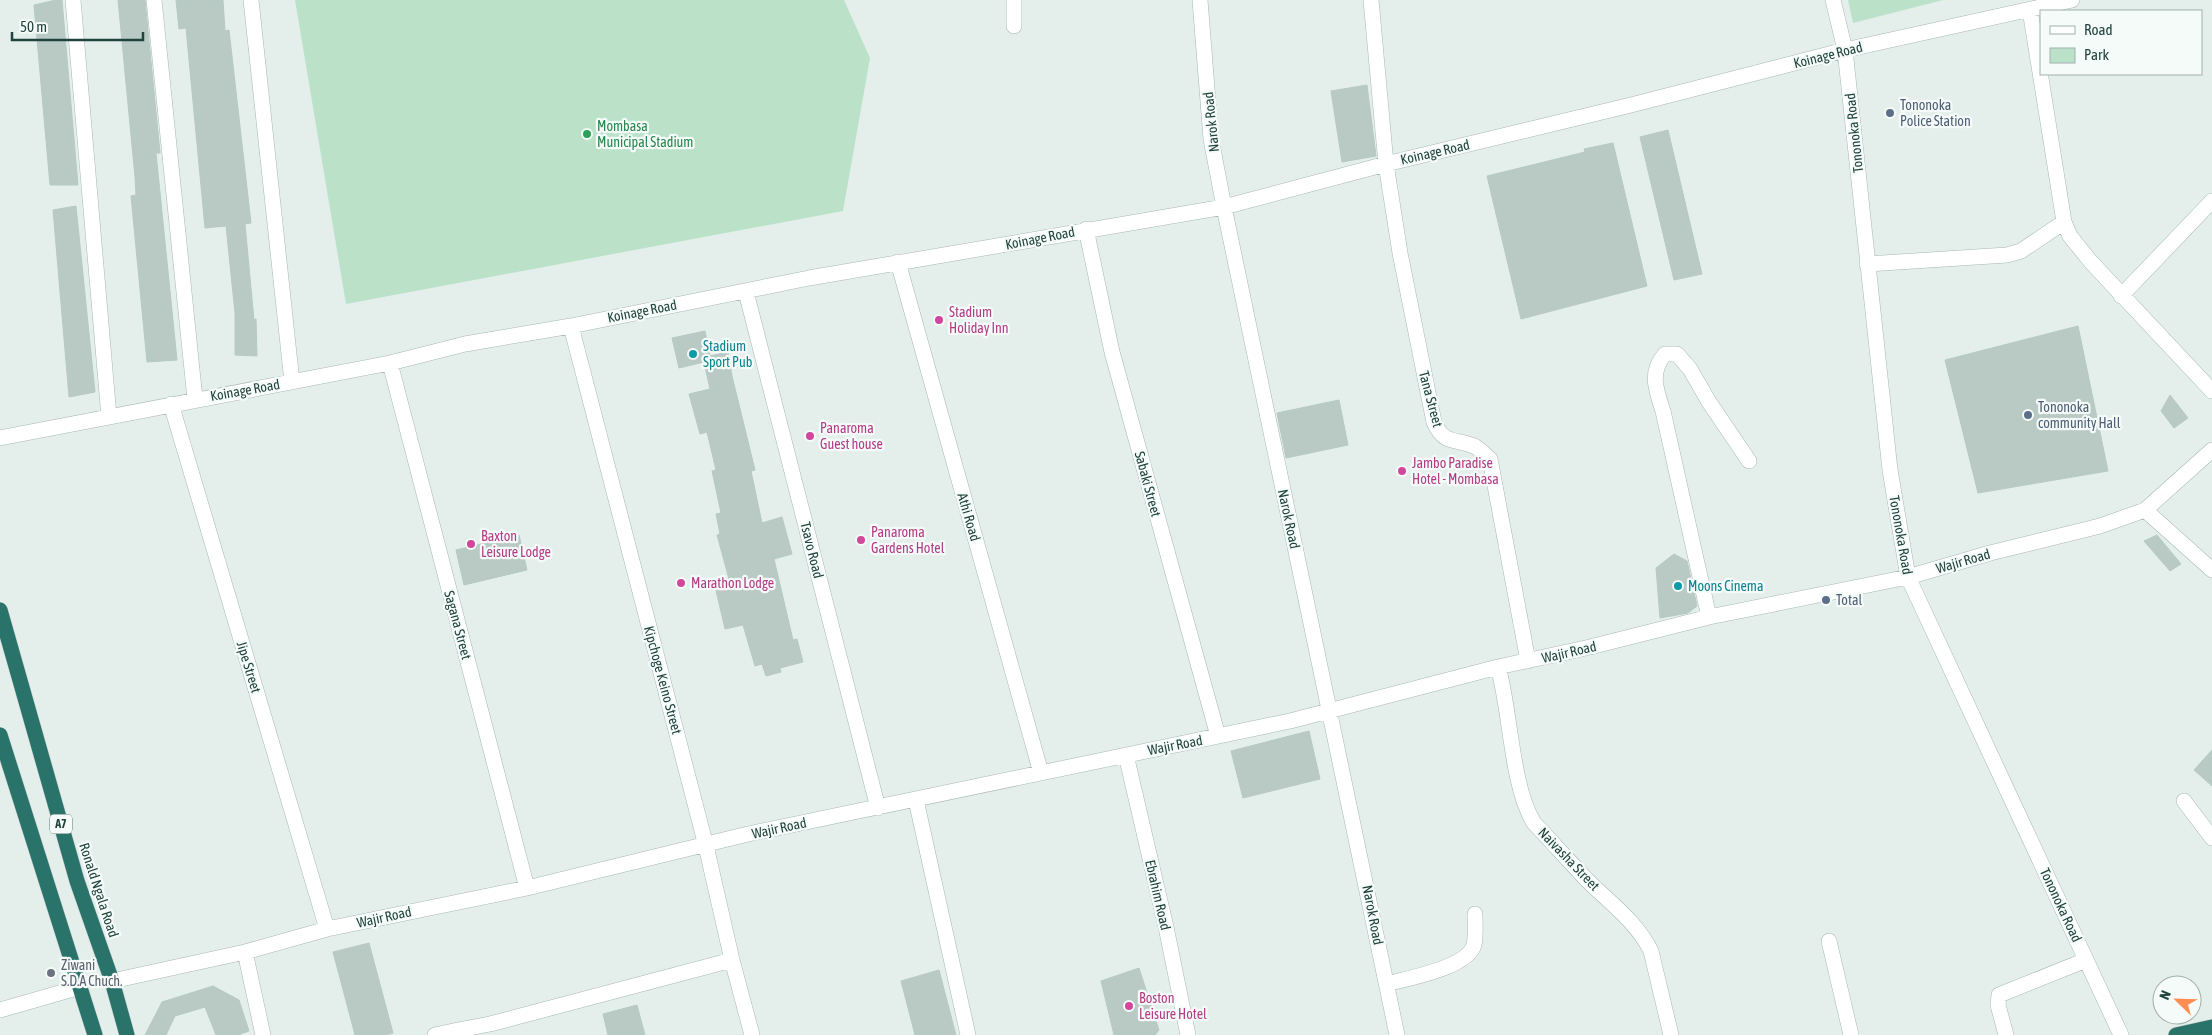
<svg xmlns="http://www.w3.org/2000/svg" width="2212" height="1035" font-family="'Asap Condensed',sans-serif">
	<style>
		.green { fill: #bbe2c9 }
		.building { fill: #b9cac5; stroke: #b5cac3 }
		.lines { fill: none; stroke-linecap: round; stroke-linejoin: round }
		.minor-casing { stroke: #a6b8b3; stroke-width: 16 }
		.highway-casing { stroke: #c1cac9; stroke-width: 16 }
		.minor { stroke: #fff; stroke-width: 15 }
		.highway { stroke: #29736b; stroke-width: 15 }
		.service-dot { fill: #5c6f8a; stroke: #f5fbf9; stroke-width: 2 }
		.leisure-dot { fill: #2e9e5b; stroke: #f5fbf9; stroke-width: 2 }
		.hotel-dot { fill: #d1479c; stroke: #f5fbf9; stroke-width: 2 }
		.culture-dot { fill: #0f9aa8; stroke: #f5fbf9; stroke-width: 2 }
		.worship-dot { fill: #6b7280; stroke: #f5fbf9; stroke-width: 2 }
		.labels { text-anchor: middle; stroke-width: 4.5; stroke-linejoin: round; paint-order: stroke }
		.shield { fill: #f5fbf9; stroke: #617a75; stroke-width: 1 }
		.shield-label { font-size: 12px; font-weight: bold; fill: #21433d }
		.street-label { font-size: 14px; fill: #21433d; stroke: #f5fbf9 }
		.service-label { font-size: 14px; fill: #4e5e75; stroke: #f5fbf9; text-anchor: start }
		.leisure-label { font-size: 14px; fill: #27864d; stroke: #f5fbf9; text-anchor: start }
		.hotel-label { font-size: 14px; fill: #b23c85; stroke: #f5fbf9; text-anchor: start }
		.culture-label { font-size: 14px; fill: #0d838f; stroke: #f5fbf9; text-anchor: start }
		.worship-label { font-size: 14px; fill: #5b616d; stroke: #f5fbf9; text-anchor: start }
	</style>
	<rect width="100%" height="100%" fill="#e4efeb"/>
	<!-- green -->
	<path class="green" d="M295,0H844L870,58L843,211L346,304Z
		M1848,0H1943L1853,23Z"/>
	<!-- building -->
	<path class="building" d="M56,0H62L78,185H50L34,5Z
		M118,0H145L160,153H156L177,360L147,362L131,196L136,195L135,177Z
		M176,0H223L225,31L229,30L251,223L245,224L254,320L256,319L257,356L235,355V313L226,226L205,228L186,28L179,29Z
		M1367,85L1376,156L1342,162L1331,91Z
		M1668,130L1702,274L1674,280L1640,137Z
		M1613,143L1647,286L1521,319L1487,176L1585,152L1584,149Z
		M76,206L95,392L69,397L53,210Z
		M2078,326L2108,471L1978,493L1945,360Z
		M705,331L710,356L728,352L732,376L755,470L751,471L762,523L782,517L792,554L774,559L793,640L797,639L803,662L780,668L781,672L766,676L762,664L755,666L743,625L725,629L714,582L729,579L717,535L720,534L716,514L721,513L712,471L716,470L707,432L700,434L689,394L710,389L704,362L679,368L672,338Z
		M2170,395L2188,418L2174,428L2161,411Z
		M1339,400L1348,445L1286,458L1277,413Z
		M519,535L527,570L464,585L456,550Z
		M2157,535L2181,564L2170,571L2144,541Z
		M1674,554L1687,561L1697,606L1688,613L1660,618L1656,568Z
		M1309,731L1320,779L1243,798L1231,751Z
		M2212,750V786L2194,770Z
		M369,943L393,1033L385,1035H355L333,952Z
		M1139,968L1159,1030L1155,1035H1114L1101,981Z
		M939,970L956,1035H915L901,981Z
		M213,986L239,1000L249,1031L238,1035H216L205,1007L175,1016L166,1035H145L162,1002Z
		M637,1005L645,1035H608L603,1014Z"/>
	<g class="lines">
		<!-- minor casing -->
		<g class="minor-casing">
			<path id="minor" d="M73,0L109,417
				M154,0L195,399
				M251,0L292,382
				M1014,0V26
				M1200,0L1211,139L1224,207L1397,1035
				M1371,0L1386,164L1400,253L1434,422C1444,445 1454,438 1474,446C1480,449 1485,455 1490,459L1528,661
				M1833,0L1845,50L1890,470L1908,577L2121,1035
				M2030,10L2061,203L2064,222L2070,236L2091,262L2212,391
				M1086,229L1112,352L1218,736
				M898,262L1041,773
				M1867,264L2007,255L2021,251L2064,222
				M746,292L878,808
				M2121,296L2212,201
				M571,326L706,846L732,960L752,1035
				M390,363L527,888
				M171,404L327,929
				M0,438L390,363L465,344L571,326L809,278L1224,207L1386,164L1631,105L1845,50L2072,0
				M2145,510L2212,570
				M1709,617L1663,411C1656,390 1649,372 1665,354H1677L1690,369L1709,402L1749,461
				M1498,667C1511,712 1511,786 1534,823C1552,842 1569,861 1587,880C1610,903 1636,921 1651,951L1671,1035
				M1126,755L1166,927L1188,1035
				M916,800L968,1035
				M2184,801L2212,838
				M1829,941L1851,1035
				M245,952L263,1035
				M112,981L245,952L327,929L527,888L748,834L1290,721L1498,667L1590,647L1709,617L1908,577L1990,553L2100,526L2145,510L2212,450
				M1387,984C1408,978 1467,968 1474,945C1476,936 1475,923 1475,914
				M0,1010L80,987
				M435,1035L458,1030
				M459,1035L458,1030L490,1024L732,960
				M2006,1035L1998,1005L1999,995L2086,960"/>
		</g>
		<!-- highway casing -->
		<g class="highway-casing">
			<path id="highway" d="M0,610L77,881L112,981L127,1035
				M0,735L95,1035
				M2176,1035L2212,1027"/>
		</g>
		<!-- minor -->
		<use href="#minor" class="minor"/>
		<!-- highway -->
		<use href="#highway" class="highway"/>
	</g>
	<!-- markers -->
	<g class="service-dot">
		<circle cx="1890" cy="113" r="5"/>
		<circle cx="2028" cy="415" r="5"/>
		<circle cx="1826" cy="600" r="5"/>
	</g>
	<circle class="leisure-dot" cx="587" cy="134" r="5"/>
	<g class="hotel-dot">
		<circle cx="939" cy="320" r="5"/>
		<circle cx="810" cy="436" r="5"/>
		<circle cx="1402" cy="471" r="5"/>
		<circle cx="861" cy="540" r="5"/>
		<circle cx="471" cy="544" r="5"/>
		<circle cx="681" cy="583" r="5"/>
		<circle cx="1129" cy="1006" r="5"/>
	</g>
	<g class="culture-dot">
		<circle cx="693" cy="354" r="5"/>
		<circle cx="1678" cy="586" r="5"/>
	</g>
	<circle class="worship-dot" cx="51" cy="973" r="5"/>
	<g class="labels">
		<!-- shield labels -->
		<rect class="shield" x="50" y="814.5" width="22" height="19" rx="4"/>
		<g class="shield-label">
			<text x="61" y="828">A7</text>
		</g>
		<!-- street labels -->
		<g class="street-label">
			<text transform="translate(1828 55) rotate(-14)" y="5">Koinage Road</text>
			<text transform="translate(1211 122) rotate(-96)" y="5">Narok Road</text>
			<text transform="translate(1854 133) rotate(-96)" y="5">Tononoka Road</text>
			<text transform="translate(1435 152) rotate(-13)" y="5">Koinage Road</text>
			<text transform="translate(1040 238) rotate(-11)" y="5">Koinage Road</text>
			<text transform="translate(642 311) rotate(-11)" y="5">Koinage Road</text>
			<text transform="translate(245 390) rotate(-10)" y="5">Koinage Road</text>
			<text transform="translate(1431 399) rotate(75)" y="5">Tana Street</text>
			<text transform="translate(1148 484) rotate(75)" y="5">Sabaki Street</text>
			<text transform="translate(969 517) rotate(74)" y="5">Athi Road</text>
			<text transform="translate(1289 519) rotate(78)" y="5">Narok Road</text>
			<text transform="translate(1901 535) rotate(80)" y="5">Tononoka Road</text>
			<text transform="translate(812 550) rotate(76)" y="5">Tsavo Road</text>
			<text transform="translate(1963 561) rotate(-16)" y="5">Wajir Road</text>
			<text transform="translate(458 625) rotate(75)" y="5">Sagana Street</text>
			<text transform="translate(1569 652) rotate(-13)" y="5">Wajir Road</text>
			<text transform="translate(249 667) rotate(73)" y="5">Jipe Street</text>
			<text transform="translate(663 680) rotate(75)" y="5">Kipchoge Keino Street</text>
			<text transform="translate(1175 745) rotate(-11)" y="5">Wajir Road</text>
			<text transform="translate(779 828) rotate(-12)" y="5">Wajir Road</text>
			<text transform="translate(1569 859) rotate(46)" y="5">Naivasha Street</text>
			<text transform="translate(99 890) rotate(72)" y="5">Ronald Ngala Road</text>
			<text transform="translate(1158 895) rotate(77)" y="5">Ebrahim Road</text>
			<text transform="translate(2061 905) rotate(65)" y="5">Tononoka Road</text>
			<text transform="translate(1373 915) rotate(79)" y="5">Narok Road</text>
			<text transform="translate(384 917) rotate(-12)" y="5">Wajir Road</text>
		</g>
		<!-- service labels -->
		<g class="service-label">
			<text x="1900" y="110">Tononoka<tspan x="1900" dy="16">Police Station</tspan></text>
			<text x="2038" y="412">Tononoka<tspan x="2038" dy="16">community Hall</tspan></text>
			<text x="1836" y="605">Total</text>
		</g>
		<!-- leisure labels -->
		<g class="leisure-label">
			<text x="597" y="131">Mombasa<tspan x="597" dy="16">Municipal Stadium</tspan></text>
		</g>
		<!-- hotel labels -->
		<g class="hotel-label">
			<text x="949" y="317">Stadium<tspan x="949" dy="16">Holiday Inn</tspan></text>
			<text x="820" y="433">Panaroma<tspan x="820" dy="16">Guest house</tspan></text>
			<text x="1412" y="468">Jambo Paradise<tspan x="1412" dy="16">Hotel - Mombasa</tspan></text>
			<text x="871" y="537">Panaroma<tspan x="871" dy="16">Gardens Hotel</tspan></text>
			<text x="481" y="541">Baxton<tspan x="481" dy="16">Leisure Lodge</tspan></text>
			<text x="691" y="588">Marathon Lodge</text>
			<text x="1139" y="1003">Boston<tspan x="1139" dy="16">Leisure Hotel</tspan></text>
		</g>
		<!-- culture labels -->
		<g class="culture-label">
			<text x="703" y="351">Stadium<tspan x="703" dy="16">Sport Pub</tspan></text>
			<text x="1688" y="591">Moons Cinema</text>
		</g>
		<!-- worship labels -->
		<g class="worship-label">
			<text x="61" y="970">Ziwani<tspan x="61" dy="16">S.D.A Chuch.</tspan></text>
		</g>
	</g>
	<!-- legend -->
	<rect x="2040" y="10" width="162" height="65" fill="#f5fbf9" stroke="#a0b1ae"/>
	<rect x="2050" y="26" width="25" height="8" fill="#ffffff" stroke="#a0b1ae"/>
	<text x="2084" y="35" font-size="15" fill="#21433d">Road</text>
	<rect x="2050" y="48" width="25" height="15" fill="#bbe2c9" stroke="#a0b1ae"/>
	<text x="2084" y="60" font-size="15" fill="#21433d">Park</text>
	<!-- north arrow -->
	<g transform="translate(2177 1000) rotate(293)"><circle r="24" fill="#f5fbf9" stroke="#a0b1ae"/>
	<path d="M0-4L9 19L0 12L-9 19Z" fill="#ff8e52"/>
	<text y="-8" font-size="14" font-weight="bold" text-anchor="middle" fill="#21433d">N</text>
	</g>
	<!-- scale -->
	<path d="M12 32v8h131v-8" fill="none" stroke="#21433d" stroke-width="2.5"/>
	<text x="20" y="32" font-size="15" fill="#21433d" stroke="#f5fbf9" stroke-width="4" paint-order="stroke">50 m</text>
</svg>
